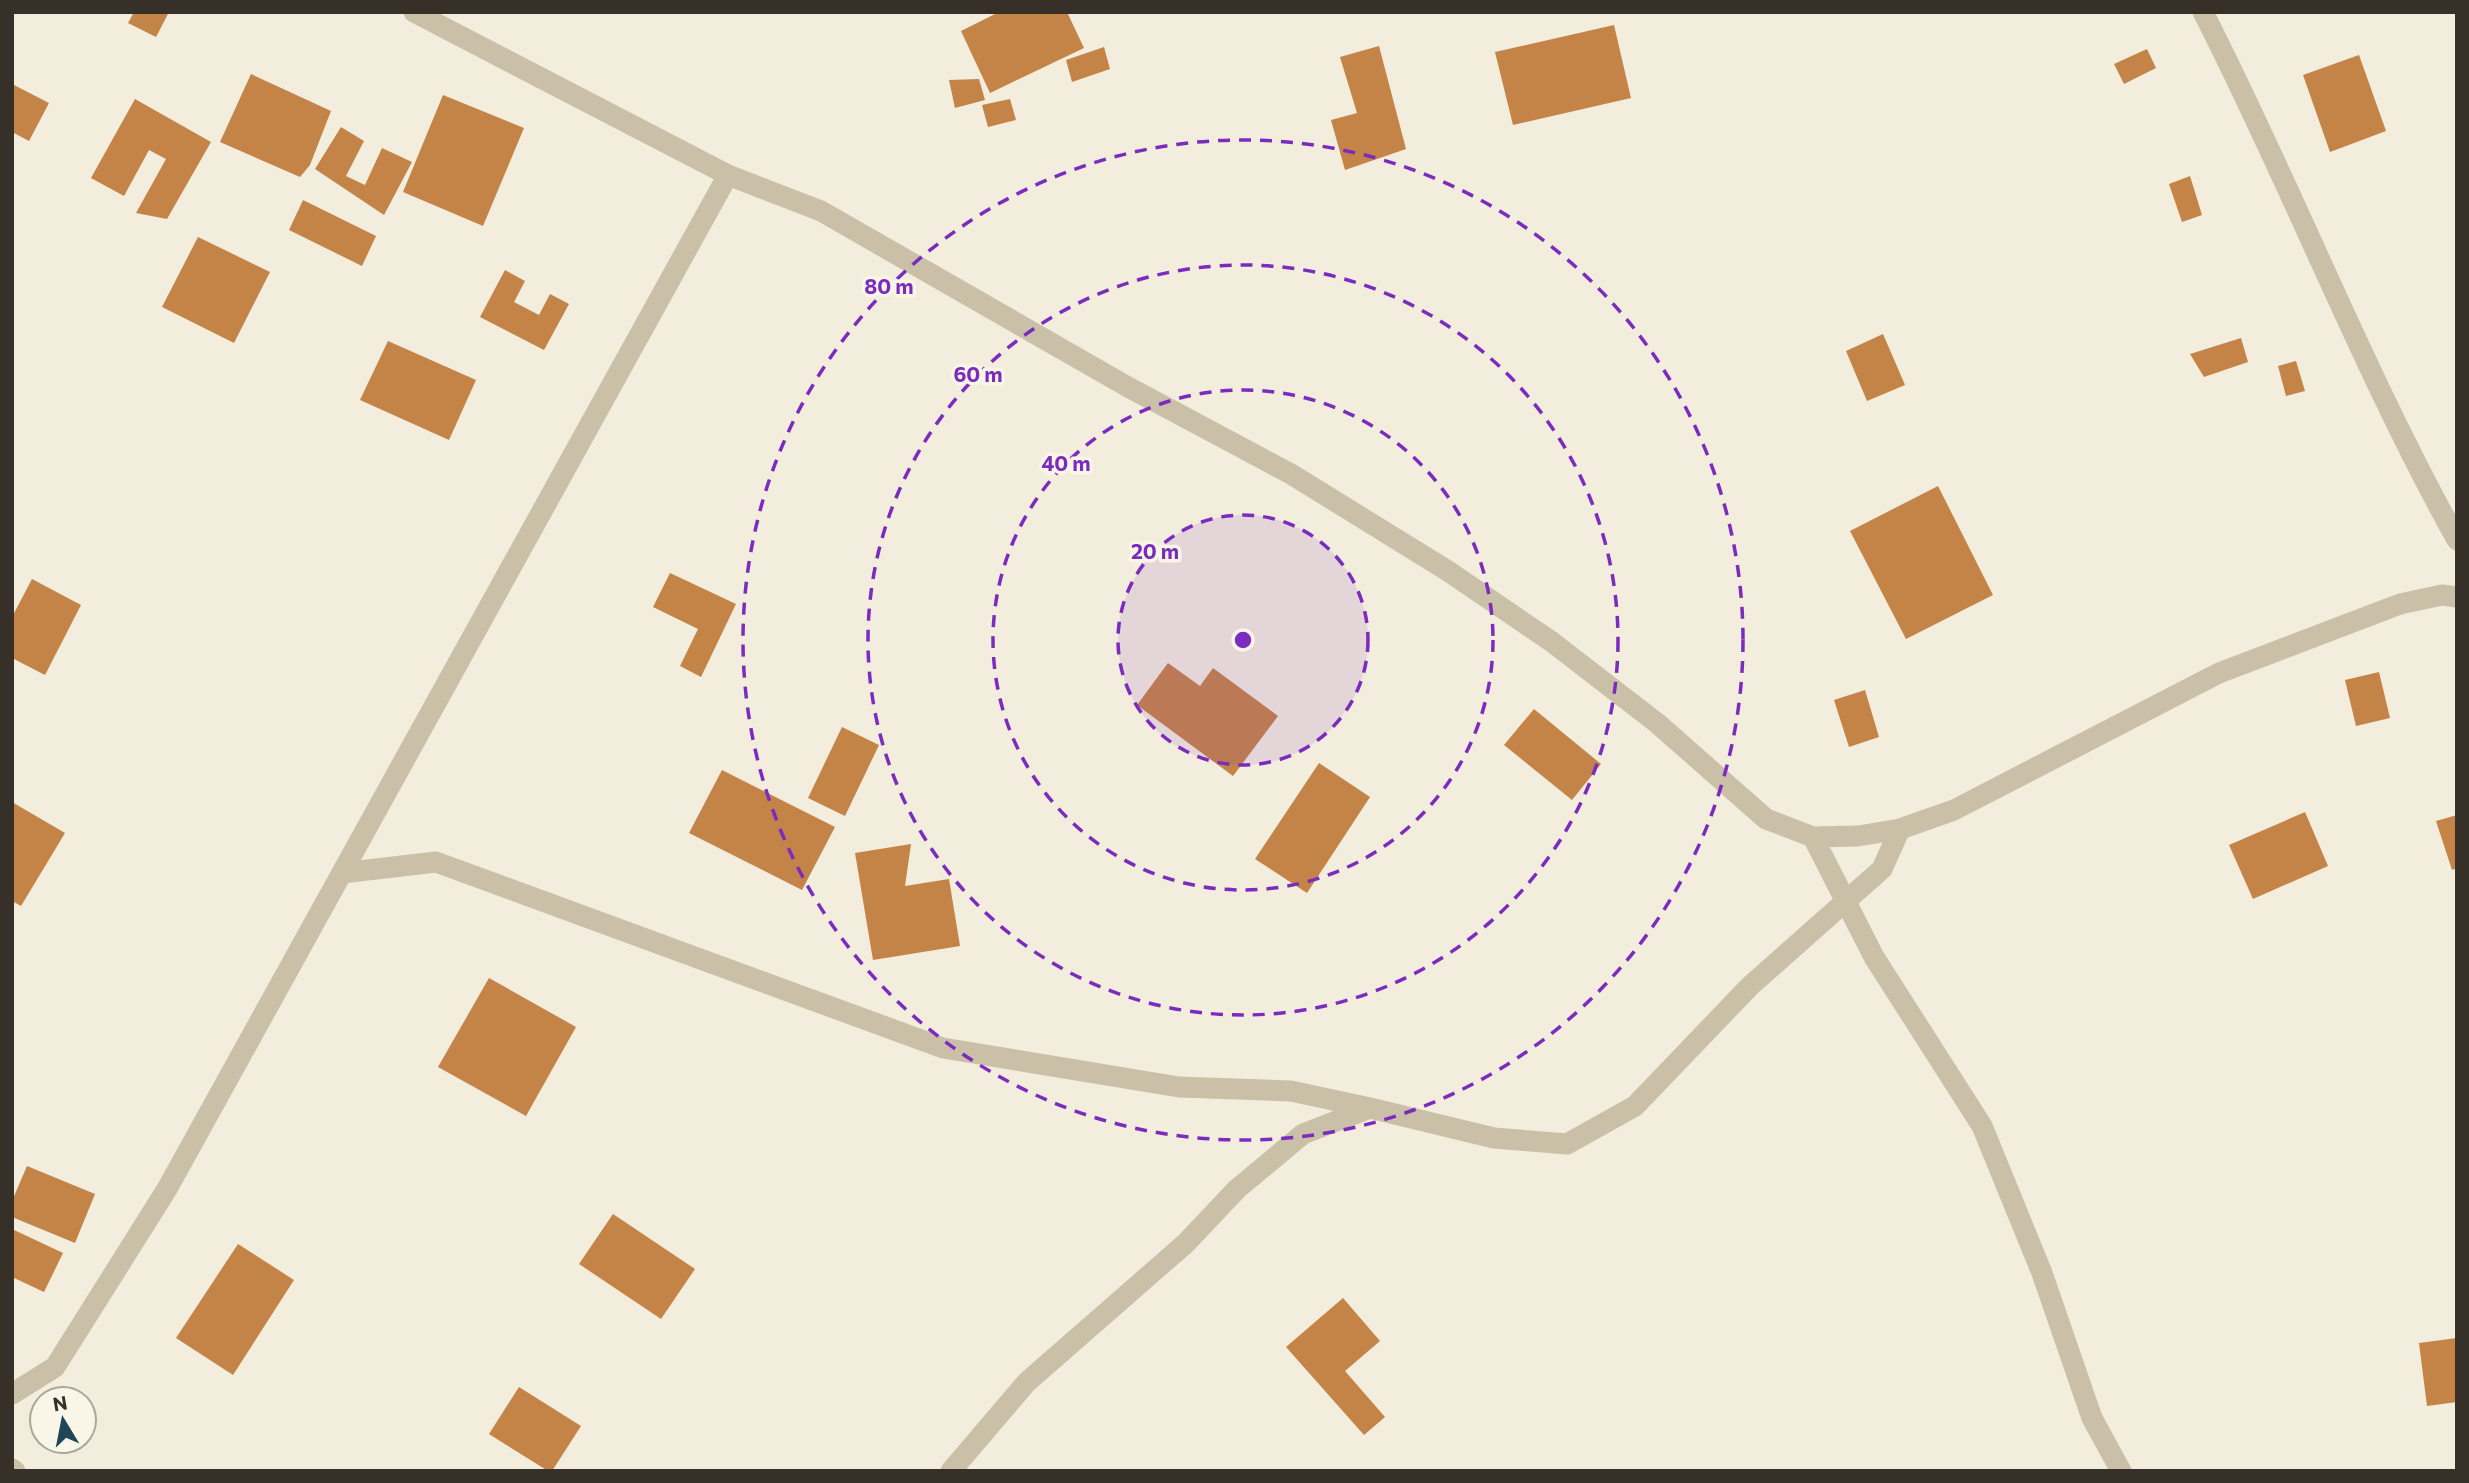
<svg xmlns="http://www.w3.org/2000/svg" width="2469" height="1483" font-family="Commissioner,sans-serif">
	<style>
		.building { fill: #c58447 }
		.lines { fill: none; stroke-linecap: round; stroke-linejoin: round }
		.minor { stroke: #cac0a8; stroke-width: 21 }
		.ring { fill: none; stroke: #7b2cbf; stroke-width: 3.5; stroke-dasharray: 12 9 }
		.centre { fill: #7b2cbf; stroke: #f9f6e8; stroke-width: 3.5 }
		.ring-label { font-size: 21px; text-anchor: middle; font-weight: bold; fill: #7b2cbf; stroke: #f9f6e8; stroke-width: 7; stroke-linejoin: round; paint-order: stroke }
	</style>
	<rect width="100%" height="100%" fill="#f2eddc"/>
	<!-- building -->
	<path class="building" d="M134,12H169L156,37L128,23Z
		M999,12H1067L1084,48L990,93L961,31Z
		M1614,25L1631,98L1513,125L1495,52Z
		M1379,46L1406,149L1345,170L1331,120L1357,113L1340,57Z
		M1104,47L1110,69L1072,82L1066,60Z
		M2147,49L2156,68L2124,84L2114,64Z
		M2359,55L2386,131L2330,152L2303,75Z
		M251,74L331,111L310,165L300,177L220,142Z
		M979,79L985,100L955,108L949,80Z
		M12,84L49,103L29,141L12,132Z
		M443,95L524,128L483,226L403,192Z
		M135,99L211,142L167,219L136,213L166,159L149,150L124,196L91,178Z
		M1010,99L1016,120L988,127L982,105Z
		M341,127L364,141L346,176L365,185L382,148L412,162L384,215L315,169Z
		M2190,176L2202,215L2182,222L2169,184Z
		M303,200L376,236L362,266L289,230Z
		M198,237L270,272L234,343L162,307Z
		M505,270L525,281L514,302L539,315L550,294L569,304L544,350L480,317Z
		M1883,334L1905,385L1867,401L1846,351Z
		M2241,338L2248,362L2204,377L2190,354Z
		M388,341L476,380L449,440L360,400Z
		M2296,361L2305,391L2286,396L2278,366Z
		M1938,486L1993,595L1906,639L1850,531Z
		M670,573L736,604L701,677L680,666L698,629L653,607Z
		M32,579L81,605L45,675L12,658V617Z
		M1168,663L1200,686L1213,668L1278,716L1233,776L1137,705Z
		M2379,672L2390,718L2356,726L2345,680Z
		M1865,690L1879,737L1849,747L1834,700Z
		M1534,709L1601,764L1572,800L1504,745Z
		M842,727L879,745L845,816L808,798Z
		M1319,763L1370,797L1307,893L1255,859Z
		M722,770L835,827L802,890L689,833Z
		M12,802L65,833L21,906L12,901Z
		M2305,812L2328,866L2253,899L2229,845Z
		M2457,815V868L2452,870L2436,821Z
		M911,844L905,886L949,879L960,946L873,960L855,853Z
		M489,978L576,1027L526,1116L438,1067Z
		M27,1166L95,1194L75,1243L12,1217V1201Z
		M613,1214L695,1269L661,1319L579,1264Z
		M12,1229L63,1253L44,1292L12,1277Z
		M238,1244L294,1280L233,1375L176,1338Z
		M1343,1298L1380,1341L1345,1371L1385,1417L1364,1435L1286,1347Z
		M2457,1338V1402L2427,1406L2419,1343Z
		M519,1387L581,1426L552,1471H548L489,1434Z"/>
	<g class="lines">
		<!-- minor -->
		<path class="minor" d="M414,12L728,175L821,211L1128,387L1291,474L1448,571L1552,642L1657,723L1766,819L1813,837L1858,836L1900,829L1954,810L2219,673L2400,604L2442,595L2457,597
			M2203,12C2292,186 2362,369 2457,540
			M1813,837L1874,957L1982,1126L2042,1273L2092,1418L2121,1471
			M342,873L436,862L943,1048L1179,1087L1291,1091L1370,1108L1494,1138L1567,1144L1635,1106L1750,986L1882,869L1900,829
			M12,1394L55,1367L167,1189L728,175
			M12,1469L15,1471
			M951,1471L1027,1382L1186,1243L1237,1189L1303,1134L1370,1108"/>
	</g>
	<!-- distance rings -->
	<circle cx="1243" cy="640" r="125" fill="#7b2cbf" fill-opacity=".12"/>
	<g class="ring">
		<circle cx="1243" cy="640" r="125"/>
		<circle cx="1243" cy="640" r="250"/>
		<circle cx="1243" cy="640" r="375"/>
		<circle cx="1243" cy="640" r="500"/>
	</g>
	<circle cx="1243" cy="640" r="10" class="centre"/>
	<g class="ring-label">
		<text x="889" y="294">80 m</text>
		<text x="978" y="382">60 m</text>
		<text x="1066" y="471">40 m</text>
		<text x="1155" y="559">20 m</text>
	</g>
	<!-- border -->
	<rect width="2469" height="1483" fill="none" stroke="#373028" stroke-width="28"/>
	<!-- north arrow -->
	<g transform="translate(63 1420) rotate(350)"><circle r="33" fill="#f9f6e8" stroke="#aba79b" stroke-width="2"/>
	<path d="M0-5L12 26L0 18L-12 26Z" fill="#1e4658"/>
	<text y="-10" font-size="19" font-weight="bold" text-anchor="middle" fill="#373028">N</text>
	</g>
</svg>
